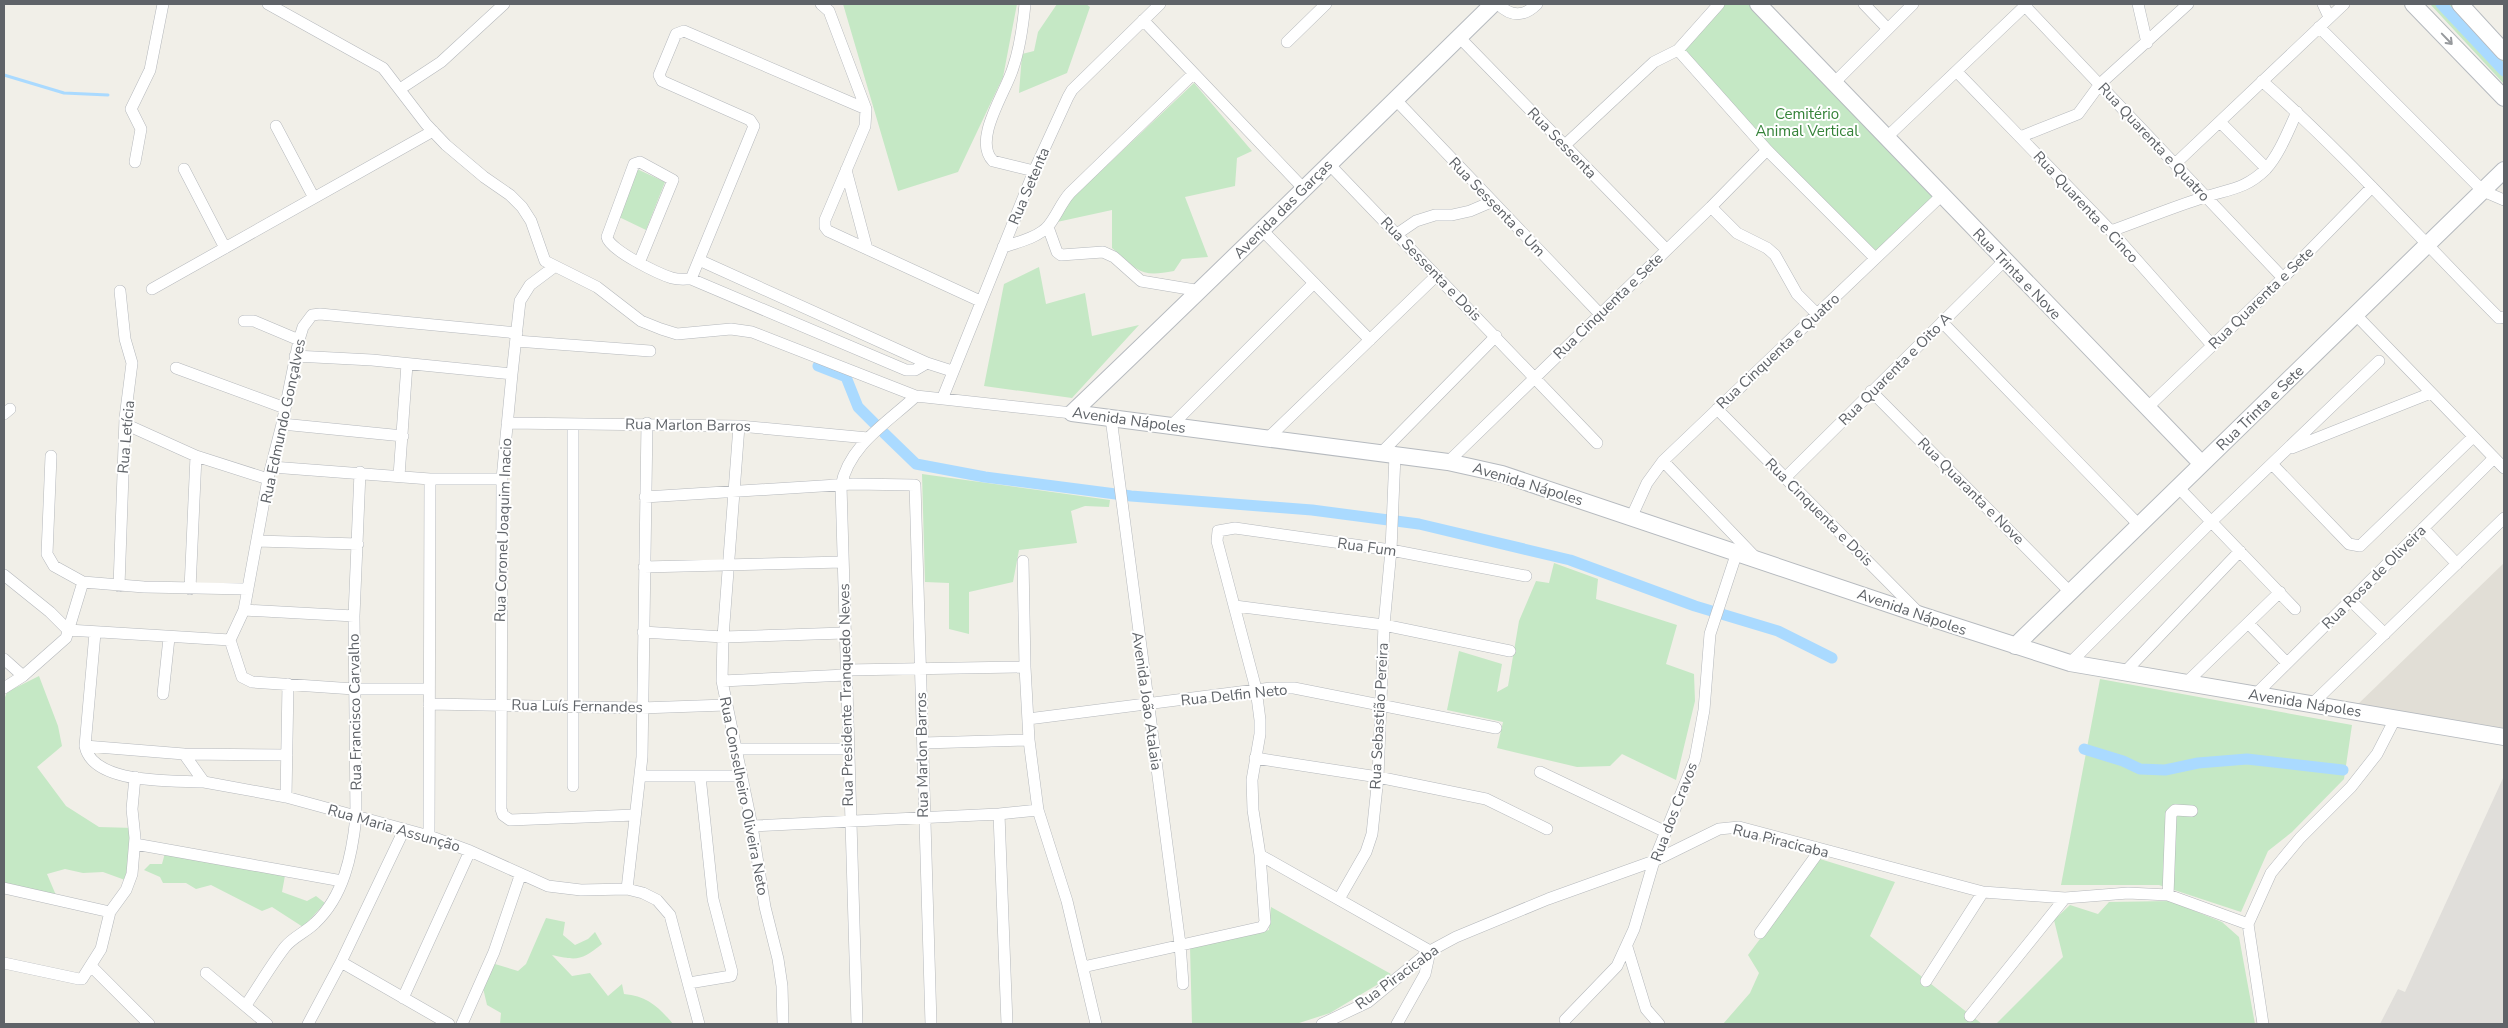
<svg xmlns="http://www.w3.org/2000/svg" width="2508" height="1028" font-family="'Nunito Sans',sans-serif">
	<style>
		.industrial { fill: #e0deda }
		.education { fill: #e1ded6 }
		.green { fill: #c5e8c5 }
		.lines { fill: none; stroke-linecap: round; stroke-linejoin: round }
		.stream { stroke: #aadaff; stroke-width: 3 }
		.canal { stroke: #aadaff; stroke-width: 11 }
		.street-casing { stroke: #b5b8bc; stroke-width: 12 }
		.secondary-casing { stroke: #b6babf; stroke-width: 18 }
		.street { stroke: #fff; stroke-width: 11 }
		.secondary { stroke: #fff; stroke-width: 16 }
		.oneway { stroke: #979a9d }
		.labels { text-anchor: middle; stroke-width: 4; stroke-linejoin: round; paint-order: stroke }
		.park-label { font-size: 15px; fill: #348238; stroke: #fff }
		.street-label { font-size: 15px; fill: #5f6368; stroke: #fff }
	</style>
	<rect width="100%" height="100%" fill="#f1efe8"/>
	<!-- industrial -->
	<path class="industrial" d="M2504,776V1024H2380L2398,989L2405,992Z"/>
	<!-- education -->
	<path class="education" d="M2504,563V733L2355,707Z"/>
	<!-- green -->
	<path class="green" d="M843,4H1017L1003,77L958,172L898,191Z
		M1057,4H1086L1090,7L1067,73L1019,93L1022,54L1034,51L1038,32Z
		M1719,4H1758L1941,196L1875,258L1678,50Z
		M2430,4H2460L2504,51V84Z
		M1194,83L1252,151L1237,158L1235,186L1185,197L1208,257L1182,259L1174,271C1139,278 1138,270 1112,248V210L1057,222L1065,205Z
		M637,169L665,182L646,230L619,217Z
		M1039,267L1046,304L1085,293L1092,336L1139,325L1072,398L984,386L1004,284Z
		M922,474L1110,500L1109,507L1085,506L1071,511L1077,543L1019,550L1013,582L969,592V634L949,629V583L925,582Z
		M1554,563L1598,579L1596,599L1677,625L1666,664L1694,674L1695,701L1676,780L1622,754L1610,766L1577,767L1497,748L1503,722L1447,710L1459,651L1502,664L1497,692L1508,686L1519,621L1536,581L1549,583Z
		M39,676L58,726L62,746L37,767L66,806L99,827L134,828L125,880L103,872L83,873L65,869L47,874L58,900L4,886V700L7,692Z
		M2100,679L2352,725L2344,779L2292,832L2268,851L2241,912L2159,885H2061Z
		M165,853L286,870L282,892L307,901L316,896L325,903L303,927L272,907L262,911L211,885L196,889L186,883H163L160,877L144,870L150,864H162Z
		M1820,859L1895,882L1870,936L1982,1024H1723L1750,993L1759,973L1748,955Z
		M2170,901L2222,922L2239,937L2255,1024H1996L2063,957L2054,920L2070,905L2098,914L2109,902Z
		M1271,907L1391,974L1380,983L1330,1013L1296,1024H1192L1190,947L1269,930Z
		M546,918L565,922L563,935L575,945L588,939L595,932L602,944C582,960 578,961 552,955L572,976L590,973L608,996L622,984L624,994C647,996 659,1007 673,1024H500L501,1013L487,1005L483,988L495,964L518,971L526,964Z"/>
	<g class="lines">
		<!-- stream -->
		<path class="stream" d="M4,75L64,93L108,95"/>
		<!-- canal -->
		<path class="canal" d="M2441,4L2504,71
			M818,366L846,377L858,407L875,424
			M884,433L916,464L985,477L1131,496L1312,510L1419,524L1570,560L1695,606L1778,631L1832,658
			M2084,749L2123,761L2140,769L2165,770L2198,763L2247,759L2343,770"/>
		<!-- street casing -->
		<g class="street-casing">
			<path id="street" d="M268,4L383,68L426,124L446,145L484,177L510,195L522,207L531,221L545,261L597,287L641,321L661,329L677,334L731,329L752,332L916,396L1072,413
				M821,4L829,11L866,109L865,126L825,220V227L828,231L980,301
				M1025,4C1023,25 1020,48 1013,68C1006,92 972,140 993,161L1034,171
				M1498,4C1511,17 1524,17 1537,4
				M1864,4L1888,29
				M2138,4L2147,43
				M2323,4L2329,17
				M2025,6L2283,278
				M1143,20L1303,188
				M2319,27L2483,191L2504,200
				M1459,37L1666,249
				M1287,42L1326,4
				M1678,50L1767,150L1875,258
				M1957,72L2111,231L2212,345
				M2262,81C2346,155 2420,239 2499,318L2504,317
				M1835,82L1913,4
				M400,89L441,62L504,4
				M1395,99L1599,313
				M2221,123L2266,168
				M276,126L314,198
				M1887,137L2027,4
				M2020,137L2078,114L2100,84L2188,4
				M1564,146L1654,62L1678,50L1719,4
				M135,162L141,129L131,109L150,70L163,4
				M1328,163L1597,443
				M2175,164L2344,4
				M184,169L225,248
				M846,170L867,249
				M1711,207L1737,233L1767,248L1775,255L1797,294L1818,315
				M1048,227L1057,252L1061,255L1103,252L1114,257L1141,281L1201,291
				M1261,229L1370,340
				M2111,231C2142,220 2173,207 2205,197C2229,189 2246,189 2266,169C2280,153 2288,131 2297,112
				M1397,234L1416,221L1435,215H1452L1470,211L1491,202
				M1003,247C1016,243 1040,237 1049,225C1057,215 1061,203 1070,193L1193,74
				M699,260L927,363L952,371
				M639,263L673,180L640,162L634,164L607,237C609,250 659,274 672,278C679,280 685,279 691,279L906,370H915L927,363
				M554,267L530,285L520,301L512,374L502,479L501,809L503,815L510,820L635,815
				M691,279L754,126L750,120L662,81L659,75L676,34L684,31L866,109
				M152,289L433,131
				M2356,315L2504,468
				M244,321H254L299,340
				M1942,322L2138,524
				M516,341L650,351
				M295,356L372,360L512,374
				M176,368L285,408
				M1871,391L2070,592
				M943,397L1034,171L1068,97L1072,90L1160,4
				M2148,407L2283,278L2372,187
				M1717,409L1918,612
				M4,414L10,409
				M1111,418L1180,944L1183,984
				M507,423L739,426L868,438
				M125,424L196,456L268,479
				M282,424L403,436
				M739,426L723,637L722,681L752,826L765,907L778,959L782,986L783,1024
				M1171,426L1314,283
				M1267,439L1436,276
				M2292,448L2431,393
				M1381,453L1496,336
				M51,456L47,554L54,566L83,582L144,587L248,589
				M1663,461L1755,557
				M1448,462L1711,207L1767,150
				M2272,464L2349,544L2360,546L2473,437
				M272,467L430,479H502
				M399,476L407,364
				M1786,477L2004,261
				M2178,487L2295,609
				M645,497L853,484L915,485L931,1024
				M1631,518L1647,483L1663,461L1941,196
				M2423,528L2457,564
				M257,541L358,544
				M1023,561L1025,667L1029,740L1038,810L1067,901L1096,1024
				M644,567L843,562
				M4,575L50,612L68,630L230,640
				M119,586L125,418L132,363L125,339L120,291
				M190,589L196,456
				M2351,601L2385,634
				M1235,606L1384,625L1510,651
				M244,610L354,616
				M2248,623L2287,663
				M643,632L723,637L844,633
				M95,633L85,746L184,754L204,782L286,797L429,836L470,851L548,886L581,890L627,889L643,893L657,900L670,915L699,1024
				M230,640L244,610L268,479L282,424L299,340L303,327L312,315L320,314L517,333
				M230,640L242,677L252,682L354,689H429
				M4,659L23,676
				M2070,663L2212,521L2379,361
				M846,670L1025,667
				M2124,673L2240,551
				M722,681L846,675
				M2186,683L2280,592
				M4,688L23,676L66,638L83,582
				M163,694L169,638
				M2255,695L2493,459
				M429,704L641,708L726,705
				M2312,704L2504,518
				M1028,719L1271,688H1294L1496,728
				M923,743L1029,740
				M85,746C93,785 172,780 204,782
				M736,749H848
				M184,754L287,755
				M1255,758L1378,777L1486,799L1547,829
				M1540,772L1666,832
				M641,776H741
				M573,786V424
				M286,797L288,684
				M999,814L1007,1024
				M752,826L999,814L1038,810
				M429,836L430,479
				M135,844L342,881
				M1260,855L1430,951
				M4,888L110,912
				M627,889L642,757L647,423
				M2168,895L2171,814L2175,810L2192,811
				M1339,899L1366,852L1372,834L1378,777L1384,625L1391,550L1395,455
				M1760,933L1820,850
				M1627,947L1646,1009L1659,1024
				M341,962L449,1024
				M4,963L79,979H82L101,949L110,912L126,890L132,874L135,838L132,809L135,777
				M92,967L149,1024
				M1083,967L1262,927L1265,922L1260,855L1253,810L1252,780L1260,734V720L1256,689L1217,541L1218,531L1235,528L1391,550L1526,576
				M206,973L267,1024
				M1926,981L1983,892
				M689,983L731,976L732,972L713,899L700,776
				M403,998L470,851
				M246,1005C259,986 271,965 285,947C293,937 306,932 315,923C344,896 352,855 356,817L354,616L360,472
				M1970,1016L2065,898
				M1565,1020L1617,966L1634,929L1654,861L1695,759L1704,710L1710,634L1737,552
				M308,1024L341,962L404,830
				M462,1024L494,952L520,876
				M857,1024L841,486C849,445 887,423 916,396
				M1322,1024L1368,1002L1430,951L1456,937L1548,899L1654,861L1719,829L1739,827L1983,892L2065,898L2128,893L2168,895L2248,924
				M1397,1024L1425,974L1430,951
				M2263,1024L2248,924L2271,873L2300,838L2351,787L2377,754L2396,717"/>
		</g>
		<!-- secondary casing -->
		<g class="secondary-casing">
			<path id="secondary" d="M1758,4L2202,464
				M2413,4L2504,98
				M2460,4L2504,52
				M1072,413L1448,462L1502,474L1921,615L2070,663L2504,737
				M1072,413C1214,278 1353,141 1493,4
				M2015,646L2504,170"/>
		</g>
		<!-- street -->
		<use href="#street" class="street"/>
		<!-- secondary -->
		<use href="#secondary" class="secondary"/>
	</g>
	<!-- one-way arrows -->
	<defs><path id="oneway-shaft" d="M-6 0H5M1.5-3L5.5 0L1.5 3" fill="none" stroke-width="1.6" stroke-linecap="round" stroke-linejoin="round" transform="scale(1.25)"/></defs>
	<use class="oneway" href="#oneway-shaft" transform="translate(2447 39) rotate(46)"/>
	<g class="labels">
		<!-- park labels -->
		<g class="park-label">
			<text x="1807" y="119">Cemitério<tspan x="1807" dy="17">Animal Vertical</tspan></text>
		</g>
		<!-- street labels -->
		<g class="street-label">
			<text transform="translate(2154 142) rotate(47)" y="5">Rua Quarenta e Quatro</text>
			<text transform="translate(1562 143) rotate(46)" y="5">Rua Sessenta</text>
			<text transform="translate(1029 186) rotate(-67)" y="5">Rua Setenta</text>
			<text transform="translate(1497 207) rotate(46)" y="5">Rua Sessenta e Um</text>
			<text transform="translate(2086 207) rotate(47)" y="5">Rua Quarenta e Cinco</text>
			<text transform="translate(1283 209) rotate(-45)" y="5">Avenida das Garças</text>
			<text transform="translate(1431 269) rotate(46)" y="5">Rua Sessenta e Dois</text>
			<text transform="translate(2017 274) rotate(46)" y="5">Rua Trinta e Nove</text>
			<text transform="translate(2261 298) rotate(-44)" y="5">Rua Quarenta e Sete</text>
			<text transform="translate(1608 306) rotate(-44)" y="5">Rua Cinquenta e Sete</text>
			<text transform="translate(1778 351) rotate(-43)" y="5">Rua Cinquenta e Quatro</text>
			<text transform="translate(1895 369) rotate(-45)" y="5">Rua Quarenta e Oito A</text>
			<text transform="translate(2260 408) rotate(-44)" y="5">Rua Trinta e Sete</text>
			<text transform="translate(1129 420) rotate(8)" y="5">Avenida Nápoles</text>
			<text transform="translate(283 421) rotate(-78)" y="5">Rua Edmundo Gonçalves</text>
			<text transform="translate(688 425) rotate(1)" y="5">Rua Marlon Barros</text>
			<text transform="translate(126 437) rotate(-85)" y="5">Rua Letícia</text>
			<text transform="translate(1528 484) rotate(17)" y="5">Avenida Nápoles</text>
			<text transform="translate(1971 491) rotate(45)" y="5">Rua Quaranta e Nove</text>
			<text transform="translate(1819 512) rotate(45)" y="5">Rua Cinquenta e Dois</text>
			<text transform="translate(503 530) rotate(-88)" y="5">Rua Coronel Joaquim Inacio</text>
			<text transform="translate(1367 547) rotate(8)" y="5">Rua Fum</text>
			<text transform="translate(2374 577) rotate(-45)" y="5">Rua Rosa de Oliveira</text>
			<text transform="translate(1912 612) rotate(19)" y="5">Avenida Nápoles</text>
			<text transform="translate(846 695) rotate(-91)" y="5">Rua Presidente Tranquedo Neves</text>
			<text transform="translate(1234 695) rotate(-6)" y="5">Rua Delfin Neto</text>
			<text transform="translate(1147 701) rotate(82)" y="5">Avenida João Atalaia</text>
			<text transform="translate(2305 703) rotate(9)" y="5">Avenida Nápoles</text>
			<text transform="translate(577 706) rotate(1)" y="5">Rua Luís Fernandes</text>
			<text transform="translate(355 712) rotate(-91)" y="5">Rua Francisco Carvalho</text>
			<text transform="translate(1379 716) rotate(-87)" y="5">Rua Sebastião Pereira</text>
			<text transform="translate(922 755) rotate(-91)" y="5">Rua Marlon Barros</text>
			<text transform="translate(744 796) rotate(79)" y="5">Rua Conselheiro Oliveira Neto</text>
			<text transform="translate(1674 812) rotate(-69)" y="5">Rua dos Cravos</text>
			<text transform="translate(394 828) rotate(16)" y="5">Rua Maria Assunção</text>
			<text transform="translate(1781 841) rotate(14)" y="5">Rua Piracicaba</text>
			<text transform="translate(1397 977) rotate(-36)" y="5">Rua Piracicaba</text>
		</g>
	</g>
	<!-- border -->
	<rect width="2508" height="1028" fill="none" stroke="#5f6368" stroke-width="10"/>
</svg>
